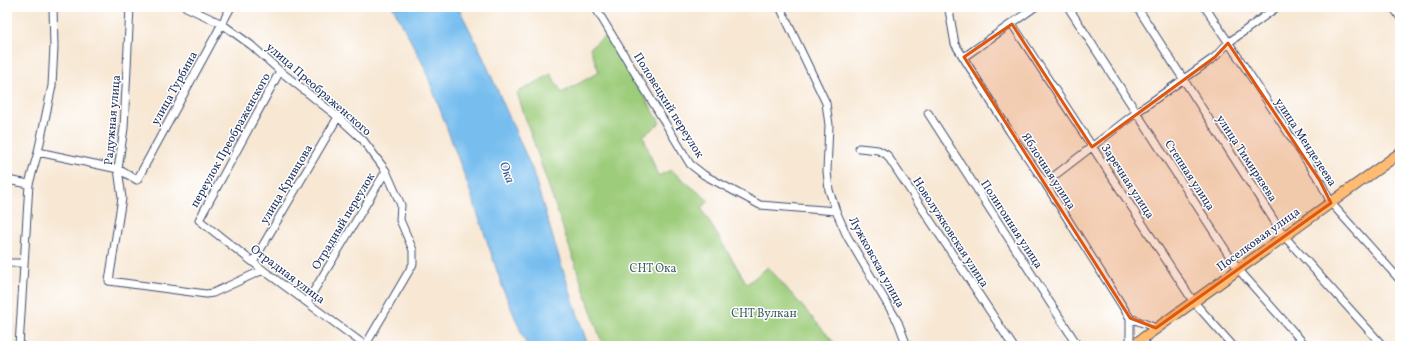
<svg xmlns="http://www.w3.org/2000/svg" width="1407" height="353" font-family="Vollkorn,serif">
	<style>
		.green { fill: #9dcc7a; stroke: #5c7e6c }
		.water { fill: #77beef; stroke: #4976a6 }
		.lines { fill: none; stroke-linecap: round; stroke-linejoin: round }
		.minor-casing { stroke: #3c4b70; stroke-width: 9 }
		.highway-casing { stroke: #3c4b70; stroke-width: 12 }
		.minor { stroke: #fff; stroke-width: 7 }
		.highway { stroke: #ffbb71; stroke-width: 10 }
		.marked { fill: #de5710; fill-opacity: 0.2; stroke: #de5710; stroke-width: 3; stroke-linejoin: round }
		.labels { text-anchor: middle; stroke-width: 3; stroke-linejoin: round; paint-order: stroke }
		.street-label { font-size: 12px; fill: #1b2f5e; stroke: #fff }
		.park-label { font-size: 12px; fill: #425e66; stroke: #fff }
		.water-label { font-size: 13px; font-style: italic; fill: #375a8a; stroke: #fff }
	</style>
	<rect width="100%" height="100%" fill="#fff"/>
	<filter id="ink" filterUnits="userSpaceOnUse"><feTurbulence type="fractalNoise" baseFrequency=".025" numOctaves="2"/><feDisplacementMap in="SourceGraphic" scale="8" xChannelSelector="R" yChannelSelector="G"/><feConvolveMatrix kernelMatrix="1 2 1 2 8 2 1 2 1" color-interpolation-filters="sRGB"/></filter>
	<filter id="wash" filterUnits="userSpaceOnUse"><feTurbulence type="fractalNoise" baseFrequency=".012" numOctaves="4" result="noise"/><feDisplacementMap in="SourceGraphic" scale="16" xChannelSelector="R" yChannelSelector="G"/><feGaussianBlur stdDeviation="0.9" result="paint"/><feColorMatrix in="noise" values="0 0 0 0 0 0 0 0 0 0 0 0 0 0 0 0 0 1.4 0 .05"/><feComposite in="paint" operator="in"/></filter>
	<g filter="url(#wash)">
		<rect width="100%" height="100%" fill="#f7e7d3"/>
		<!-- green -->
		<path class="green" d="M608,34L660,123L643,136L658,176L671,170L709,201L701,208L747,284L768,267L837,346H603L517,93L551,74L562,93L599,72L590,48Z"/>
		<!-- water -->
		<path class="water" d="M393,7H458L479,48L532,169L560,261L588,346H527L504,291L468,185L424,66Z"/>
	</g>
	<g filter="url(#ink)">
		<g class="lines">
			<!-- minor casing -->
			<g class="minor-casing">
				<path id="minor" d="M130,7L124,128L118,169L122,198L109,281L206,294L213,293L263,270
					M186,7L222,24L251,45L280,71L338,117L363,140L386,171L401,205L400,220L413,250V264L365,346
					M595,7L690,164L704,175L760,205L836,211
					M780,7L826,103L829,125L827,171L829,190L836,211L847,236L898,322L907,346
					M946,7L949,10L955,44L1010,132L1045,183L1130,318V346
					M1068,7L1238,269L1306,346
					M1137,7L1284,236L1383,346
					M1205,7L1320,181L1331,203L1400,280
					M1393,7L1400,17
					M1012,24L1193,301L1233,346
					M964,57L1035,7
					M280,71L199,220L263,270L366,346
					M928,113L1078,346
					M859,148L878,150L887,155L1013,346
					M38,152L118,169L137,180L231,7
					M7,180L29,184
					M1045,183L1137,112L1215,57L1228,43L1277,7
					M253,262L338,117
					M7,263H24
					M307,302L386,171
					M1130,318L1156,328
					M1142,339L1147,346
					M19,346L29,184L38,152L52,86L54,47L53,7"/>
			</g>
			<!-- highway casing -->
			<g class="highway-casing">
				<path id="highway" d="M1132,346L1400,153"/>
			</g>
			<!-- minor -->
			<use href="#minor" class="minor"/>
			<!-- highway -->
			<use href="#highway" class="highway"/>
		</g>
	</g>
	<!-- marked area -->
	<path class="marked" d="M1012,24L1092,147L1215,57L1228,43L1320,181L1331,203L1156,328L1130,318L964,57Z"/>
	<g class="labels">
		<!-- street labels -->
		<g class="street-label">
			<text transform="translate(174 88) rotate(-61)" y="4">улица Турбина</text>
			<text transform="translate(319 89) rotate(41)" y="4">улица Преображенского</text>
			<text transform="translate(669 105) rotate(58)" y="4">Половецкий переулок</text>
			<text transform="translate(112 120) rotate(-85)" y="4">Радужная улица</text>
			<text transform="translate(230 140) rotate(-61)" y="4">переулок Преображенского</text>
			<text transform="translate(1306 142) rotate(57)" y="4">улица Менделеева</text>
			<text transform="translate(1247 158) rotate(57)" y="4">улица Тимирязева</text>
			<text transform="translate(1049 171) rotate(57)" y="4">Яблочная улица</text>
			<text transform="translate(1190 175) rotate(57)" y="4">Степная улица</text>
			<text transform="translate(1128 181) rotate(57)" y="4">Заречная улица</text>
			<text transform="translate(286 184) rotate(-59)" y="4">улица Кривцова</text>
			<text transform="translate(343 221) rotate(-59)" y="4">Отрадный переулок</text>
			<text transform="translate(1012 224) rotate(57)" y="4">Полигонная улица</text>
			<text transform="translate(951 232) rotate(57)" y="4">Новолужковская улица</text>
			<text transform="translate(1258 239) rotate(-36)" y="4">Поселковая улица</text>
			<text transform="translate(877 262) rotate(61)" y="4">Лужковская улица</text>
			<text transform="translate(288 274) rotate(37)" y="4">Отрадная улица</text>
		</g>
		<!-- park labels -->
		<g class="park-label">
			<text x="653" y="272">СНТ Ока</text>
			<text x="764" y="317">СНТ Вулкан</text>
		</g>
		<!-- water labels -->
		<g class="water-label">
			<text transform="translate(508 172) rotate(69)" y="5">Ока</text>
		</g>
	</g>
	<!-- margin -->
	<rect width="1407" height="353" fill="none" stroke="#fff" stroke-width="24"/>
</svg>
